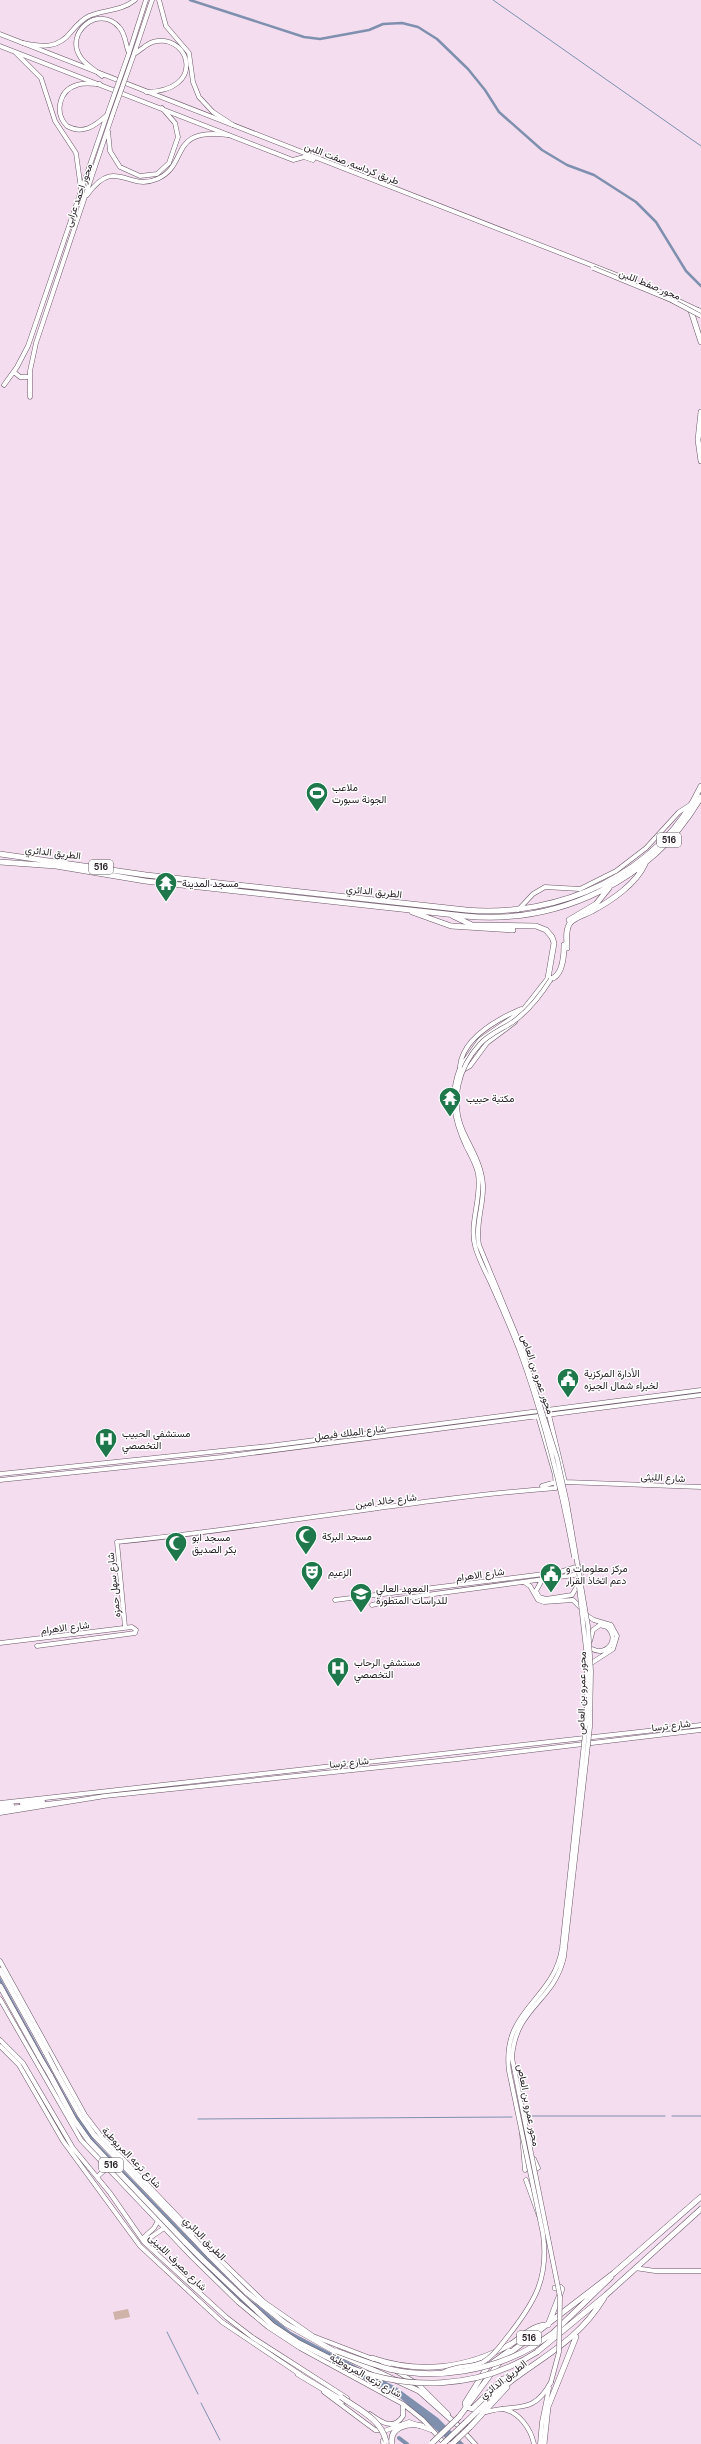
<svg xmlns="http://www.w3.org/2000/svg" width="701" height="2444" font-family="'DM Sans',Vazirmatn,sans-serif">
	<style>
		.green { fill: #d0b3a8 }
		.water { fill: #7f90af }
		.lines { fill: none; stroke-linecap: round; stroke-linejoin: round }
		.stream { stroke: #7f90af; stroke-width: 1 }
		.canal { stroke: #7f90af; stroke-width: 2.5 }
		.river { stroke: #7f90af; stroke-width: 4 }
		.secondary-casing { stroke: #6a5767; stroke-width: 5 }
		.primary-casing { stroke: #6a5767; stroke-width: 5 }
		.motorway-casing { stroke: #6a5767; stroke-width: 6 }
		.secondary { stroke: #fff; stroke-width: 4 }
		.primary { stroke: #fff; stroke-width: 4 }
		.motorway { stroke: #fff; stroke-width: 5 }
		.primary-bridge-casing { stroke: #6a5767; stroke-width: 5; stroke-linecap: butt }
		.motorway-bridge-casing { stroke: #6a5767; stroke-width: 6; stroke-linecap: butt }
		.primary-bridge { stroke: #fff; stroke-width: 4 }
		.motorway-bridge { stroke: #fff; stroke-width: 5 }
		.labels { text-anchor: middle; stroke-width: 3; stroke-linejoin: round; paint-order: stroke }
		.shield { fill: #fff; stroke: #655f64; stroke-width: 1 }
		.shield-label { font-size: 9px; font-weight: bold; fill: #231b22 }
		.street-label { font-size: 10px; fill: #231b22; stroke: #fff }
		.poi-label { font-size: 10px; fill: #231b22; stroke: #fff; text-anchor: start }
	</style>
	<rect width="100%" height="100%" fill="#f3ddef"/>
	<!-- green -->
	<path class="green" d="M128,2309L130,2317L115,2320L113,2312Z"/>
	<!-- water -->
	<path class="water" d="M0,1977L75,2113L96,2142L242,2293L291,2332L396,2387L438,2418L464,2444H452L399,2397L296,2345L256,2316L222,2285L103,2161L70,2116L0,1990Z"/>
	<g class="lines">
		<!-- stream -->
		<path class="stream" d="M493,0L701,146
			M530,2116H665
			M672,2116H701
			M198,2119L512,2117
			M167,2332L198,2394
			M201,2403L220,2440"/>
		<!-- canal -->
		<path class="canal" d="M190,0L304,37L320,39L369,30L383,24L402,23L418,27L437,39L468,69L485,90L499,112L542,150L567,165L594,175L636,202L656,222L686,271L701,286"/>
		<!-- river -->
		<path class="river" d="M399,2438L407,2444"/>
		<!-- secondary casing -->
		<g class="secondary-casing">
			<path id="secondary" d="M0,34L650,288
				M0,46L293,160L304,157L313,160
				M658,291L698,310
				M518,910L533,894L545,887L580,889L616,871L646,848L679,812L690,805
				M0,1803L701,1725
				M22,1804L43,1801
				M0,1806L12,1805
				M0,1809L73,1801
				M0,1813L105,1796L458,1759L701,1730
				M0,1961L85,2115L101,2136L205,2245L264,2302L313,2336L373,2359
				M0,1999L81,2140L192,2257L238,2302L268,2327L300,2348L403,2404L423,2420L445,2444
				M0,2040L23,2063L73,2148L110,2193L144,2242L226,2317L252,2337L347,2398
				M0,2046L19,2065L63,2141L140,2246L222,2322L301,2375
				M97,2177L107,2168
				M142,2239L154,2228L158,2221
				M144,2242L164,2228
				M635,2268L655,2271H701
				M383,2363L419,2385L448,2414
				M324,2392L375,2430L384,2431L409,2422L431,2430
				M503,2409C519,2412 531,2429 534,2444
				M370,2414C381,2422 393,2431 403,2416V2404
				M454,2421L475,2444"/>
		</g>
		<!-- primary casing -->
		<g class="primary-casing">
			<path id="primary" d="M159,0L166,26L189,53L193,82L199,97L213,112L233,125
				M23,43C42,47 58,49 71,32C76,26 81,20 89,16C105,9 120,12 135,0
				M16,53L41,78L55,121L76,153L81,189
				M129,53L146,0
				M134,54C142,50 147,42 157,41C190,36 206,91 146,92
				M134,54L152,0
				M102,76C95,70 86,65 81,58C63,33 99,4 119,27C126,34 125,44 129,53
				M100,84C92,84 84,82 77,85C59,90 54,113 67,126C83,135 95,126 107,115
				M108,131L110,151L120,167L140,176L157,174L169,163L178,137L175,123L162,108
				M87,195C116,155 127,192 157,179C190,165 167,127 228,135
				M698,310L701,312
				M14,372L20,377H30
				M4,385L17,367L28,346L107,115
				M30,397V371L36,343L112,116
				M460,1066C463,1038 498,1019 521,1009
				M460,1068L480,1040L522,1011L548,978
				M463,1070L470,1066L487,1043L515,1022
				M549,1415L565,1482L701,1487
				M0,1474L269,1446L701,1390
				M0,1480L222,1457L701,1395
				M542,1486L556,1482
				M542,1580L536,1591L539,1597L546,1599L572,1595L579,1583
				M524,1582L530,1586L538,1600L544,1602L573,1600L581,1608
				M335,1600L560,1572L579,1566
				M372,1605L397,1599L581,1574
				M586,1615L594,1620L611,1625L617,1636L613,1649L593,1662
				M125,1627L117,1542C263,1528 409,1499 556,1488L555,1475L538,1416
				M590,1641L593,1630L600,1625L607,1627C620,1638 608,1657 592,1649
				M0,1643L132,1627L136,1630L135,1633L128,1634L37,1646
				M522,2134L525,2170
				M534,2159L538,2168
				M526,2180L539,2216
				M486,2412C516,2403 533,2416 551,2382
				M540,2444L542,2422L549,2388"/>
		</g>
		<!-- motorway casing -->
		<g class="motorway-casing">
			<path id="motorway" d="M646,288L690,308L701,342
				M701,461L698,440L701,412
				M0,854L146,875L466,910C559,918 660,874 701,786
				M0,862L56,866L145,881L465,916C560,925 653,880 701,797
				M412,912L451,926L513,930
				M453,916L472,925L536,926L546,930L552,937L554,943L548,978
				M569,920L596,904L609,888
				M567,948C567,940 565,930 570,923C575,917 585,915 592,911C611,901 636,884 645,864
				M551,979C563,975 564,956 564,945
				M0,1970L46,2053
				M0,1986L40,2058
				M56,2072L80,2115L94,2135L192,2237
				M50,2075L74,2120L89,2141L186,2243
				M209,2255L246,2292L286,2324L341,2355L419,2391L455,2423
				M203,2260L272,2325L299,2343L341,2364
				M534,2346L553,2333L611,2277
				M509,2351L488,2366L465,2403L466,2407L472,2409L503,2379L518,2376
				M537,2352L606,2295L701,2209
				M372,2358C419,2374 467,2369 511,2344C522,2337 534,2324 548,2325L562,2289L560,2287L555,2288
				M298,2374L343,2401
				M459,2417L502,2359L614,2273L701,2197
				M466,2422C481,2408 495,2394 511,2381C547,2354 579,2339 604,2298
				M470,2427L507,2387
				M383,2441L384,2444
				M392,2444C389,2426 409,2423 422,2426
				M544,2444L548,2407L576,2337"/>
		</g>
		<!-- secondary -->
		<use href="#secondary" class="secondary"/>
		<!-- primary -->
		<use href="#primary" class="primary"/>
		<!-- motorway -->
		<use href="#motorway" class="motorway"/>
		<!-- primary-bridge casing -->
		<g class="primary-bridge-casing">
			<path id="primary-bridge" d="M107,115L129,53
				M112,116L134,54
				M593,268L671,300L701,316
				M551,979C541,995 528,1011 513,1022C502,1029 489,1034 480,1044C458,1068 450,1101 463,1131C471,1149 482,1165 483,1185C484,1205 475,1224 479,1245L522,1349L557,1458L567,1503L588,1626L591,1671L590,1727L564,1957C554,2002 515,2007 512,2058L560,2297L559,2352L551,2382
				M460,1068C449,1096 454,1120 466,1146C471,1156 476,1164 478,1174C482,1199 469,1222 475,1246C479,1261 487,1274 493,1288C502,1308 511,1329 519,1349C544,1417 561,1486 574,1557
				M444,2372C456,2365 470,2368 483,2362C494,2356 501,2345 508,2336C535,2302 549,2278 543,2234L509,2071C501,2009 554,2001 562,1948L587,1715V1658L579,1587"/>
		</g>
		<!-- motorway-bridge casing -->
		<g class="motorway-bridge-casing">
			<path id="motorway-bridge" d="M46,2053L56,2072
				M40,2058L50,2075
				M192,2237L209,2255
				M186,2243L203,2260
				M336,2351C353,2357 371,2364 389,2369C436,2380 492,2371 534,2346
				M341,2364C405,2392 478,2390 537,2352
				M341,2397C358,2409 381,2419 386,2441
				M432,2443L459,2417
				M443,2444L466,2422
				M452,2444L470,2427"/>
		</g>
		<!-- primary-bridge -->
		<use href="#primary-bridge" class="primary-bridge"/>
		<!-- motorway-bridge -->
		<use href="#motorway-bridge" class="motorway-bridge"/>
	</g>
	<!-- icons -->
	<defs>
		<g id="stadium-pin" transform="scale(1.15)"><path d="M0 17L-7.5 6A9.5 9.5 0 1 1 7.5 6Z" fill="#1e784c" stroke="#fff"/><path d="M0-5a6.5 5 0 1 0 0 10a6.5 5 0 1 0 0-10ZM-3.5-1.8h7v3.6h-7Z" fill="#fff"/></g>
		<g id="temple-pin" transform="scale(1.15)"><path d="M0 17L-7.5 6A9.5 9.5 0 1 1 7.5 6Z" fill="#1e784c" stroke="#fff"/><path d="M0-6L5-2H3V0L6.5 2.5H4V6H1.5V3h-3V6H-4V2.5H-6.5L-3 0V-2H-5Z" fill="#fff"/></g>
		<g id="civic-pin" transform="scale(1.15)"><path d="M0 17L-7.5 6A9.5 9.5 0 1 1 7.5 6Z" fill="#1e784c" stroke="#fff"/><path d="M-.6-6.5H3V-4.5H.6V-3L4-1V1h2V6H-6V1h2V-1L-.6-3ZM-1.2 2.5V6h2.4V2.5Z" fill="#fff"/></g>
		<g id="hospital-pin" transform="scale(1.15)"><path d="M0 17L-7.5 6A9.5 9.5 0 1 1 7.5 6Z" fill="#1e784c" stroke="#fff"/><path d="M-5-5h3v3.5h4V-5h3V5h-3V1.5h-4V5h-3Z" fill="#fff"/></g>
		<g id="mosque-pin" transform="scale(1.15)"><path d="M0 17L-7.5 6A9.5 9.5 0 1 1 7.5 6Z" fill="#1e784c" stroke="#fff"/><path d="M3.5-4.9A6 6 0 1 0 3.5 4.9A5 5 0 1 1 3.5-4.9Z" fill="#fff"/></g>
		<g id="theatre-pin" transform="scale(1.15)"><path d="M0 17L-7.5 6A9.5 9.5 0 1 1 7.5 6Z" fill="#1e784c" stroke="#fff"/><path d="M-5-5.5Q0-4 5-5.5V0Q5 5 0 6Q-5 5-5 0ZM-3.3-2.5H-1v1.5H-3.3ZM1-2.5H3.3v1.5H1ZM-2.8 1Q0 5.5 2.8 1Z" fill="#fff"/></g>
		<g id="university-pin" transform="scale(1.15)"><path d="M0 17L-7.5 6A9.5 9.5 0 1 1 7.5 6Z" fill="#1e784c" stroke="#fff"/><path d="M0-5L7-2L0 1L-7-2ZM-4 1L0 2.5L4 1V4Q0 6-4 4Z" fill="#fff"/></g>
	</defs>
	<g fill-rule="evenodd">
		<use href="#stadium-pin" x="317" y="793"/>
		<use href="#temple-pin" x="166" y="883"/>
		<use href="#temple-pin" x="450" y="1098"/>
		<use href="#civic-pin" x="568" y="1379"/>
		<use href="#hospital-pin" x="106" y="1439"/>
		<use href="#mosque-pin" x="306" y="1536"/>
		<use href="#mosque-pin" x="176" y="1543"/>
		<use href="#theatre-pin" x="312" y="1572"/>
		<use href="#civic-pin" x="551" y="1574"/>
		<use href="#university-pin" x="361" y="1594"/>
		<use href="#hospital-pin" x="338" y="1668"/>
	</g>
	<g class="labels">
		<!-- shield labels -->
		<g class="shield">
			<rect x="657" y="833" width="24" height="14" rx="3"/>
			<rect x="89" y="860" width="24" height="14" rx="3"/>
			<rect x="99" y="2158" width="24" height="14" rx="3"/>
			<rect x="517" y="2331" width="24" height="14" rx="3"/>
		</g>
		<g class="shield-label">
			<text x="669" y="843">516</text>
			<text x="101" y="870">516</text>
			<text x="111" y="2168">516</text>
			<text x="529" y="2341">516</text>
		</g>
		<!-- street labels -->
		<g class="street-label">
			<text transform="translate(352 163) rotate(21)" y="4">طريق كرداسه, صفت اللبن</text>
			<text transform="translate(78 195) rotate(-71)" y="4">محور احمد عرابى</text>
			<text transform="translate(650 284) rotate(22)" y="4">محور صفط اللبن</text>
			<text transform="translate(53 852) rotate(7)" y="4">الطريق الدائري</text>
			<text transform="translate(374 891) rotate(6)" y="4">الطريق الدائري</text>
			<text transform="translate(538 1374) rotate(71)" y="4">محور عمرو بن العاص</text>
			<text transform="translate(350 1432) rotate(-7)" y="4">شارع الملك فيصل</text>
			<text transform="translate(663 1477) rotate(3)" y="4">شارع الليثى</text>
			<text transform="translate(386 1500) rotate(-7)" y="4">شارع خالد امين</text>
			<text transform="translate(480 1574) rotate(-8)" y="4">شارع الاهرام</text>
			<text transform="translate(113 1585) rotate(-96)" y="4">شارع سهل حمزه</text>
			<text transform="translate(65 1627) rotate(-7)" y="4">شارع الاهرام</text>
			<text transform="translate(581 1693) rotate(-89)" y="4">محور عمرو بن العاص</text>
			<text transform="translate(671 1725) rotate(-7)" y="4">شارع ترسا</text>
			<text transform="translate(349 1762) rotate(-6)" y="4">شارع ترسا</text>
			<text transform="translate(529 2105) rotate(79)" y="4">محور عمرو بن العاص</text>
			<text transform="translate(132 2157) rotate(46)" y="4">شارع ترعه المريوطية</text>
			<text transform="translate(205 2238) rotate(46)" y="4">الطريق الدائري</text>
			<text transform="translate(178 2262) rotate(44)" y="4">شارع مصرف اللبينى</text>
			<text transform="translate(366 2375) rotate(29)" y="4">شارع ترعه المريوطية</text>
			<text transform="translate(503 2379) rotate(-38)" y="4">الطريق الدائري</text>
		</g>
		<!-- poi labels -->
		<g class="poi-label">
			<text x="332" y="791">ملاعب<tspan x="332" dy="12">الجونة سبورت</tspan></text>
			<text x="182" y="887">مسجد المدينة</text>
			<text x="466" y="1102">مكتبة حبيب</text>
			<text x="584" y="1377">الأدارة المركزية<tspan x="584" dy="12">لخبراء شمال الجيزه</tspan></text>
			<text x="122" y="1437">مستشفى الحبيب<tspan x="122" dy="12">التخصصي</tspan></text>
			<text x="322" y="1540">مسجد البركة</text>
			<text x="192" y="1541">مسجد ابو<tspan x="192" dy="12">بكر الصديق</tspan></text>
			<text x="566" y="1572">مركز معلومات و<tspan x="566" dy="12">دعم اتخاذ القرار</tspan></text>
			<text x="328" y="1576">الزعيم</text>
			<text x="376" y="1592">المعهد العالي<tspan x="376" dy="12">للدراسات المتطورة</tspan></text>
			<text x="354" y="1666">مستشفى الرحاب<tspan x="354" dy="12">التخصصي</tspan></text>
		</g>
	</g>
</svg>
